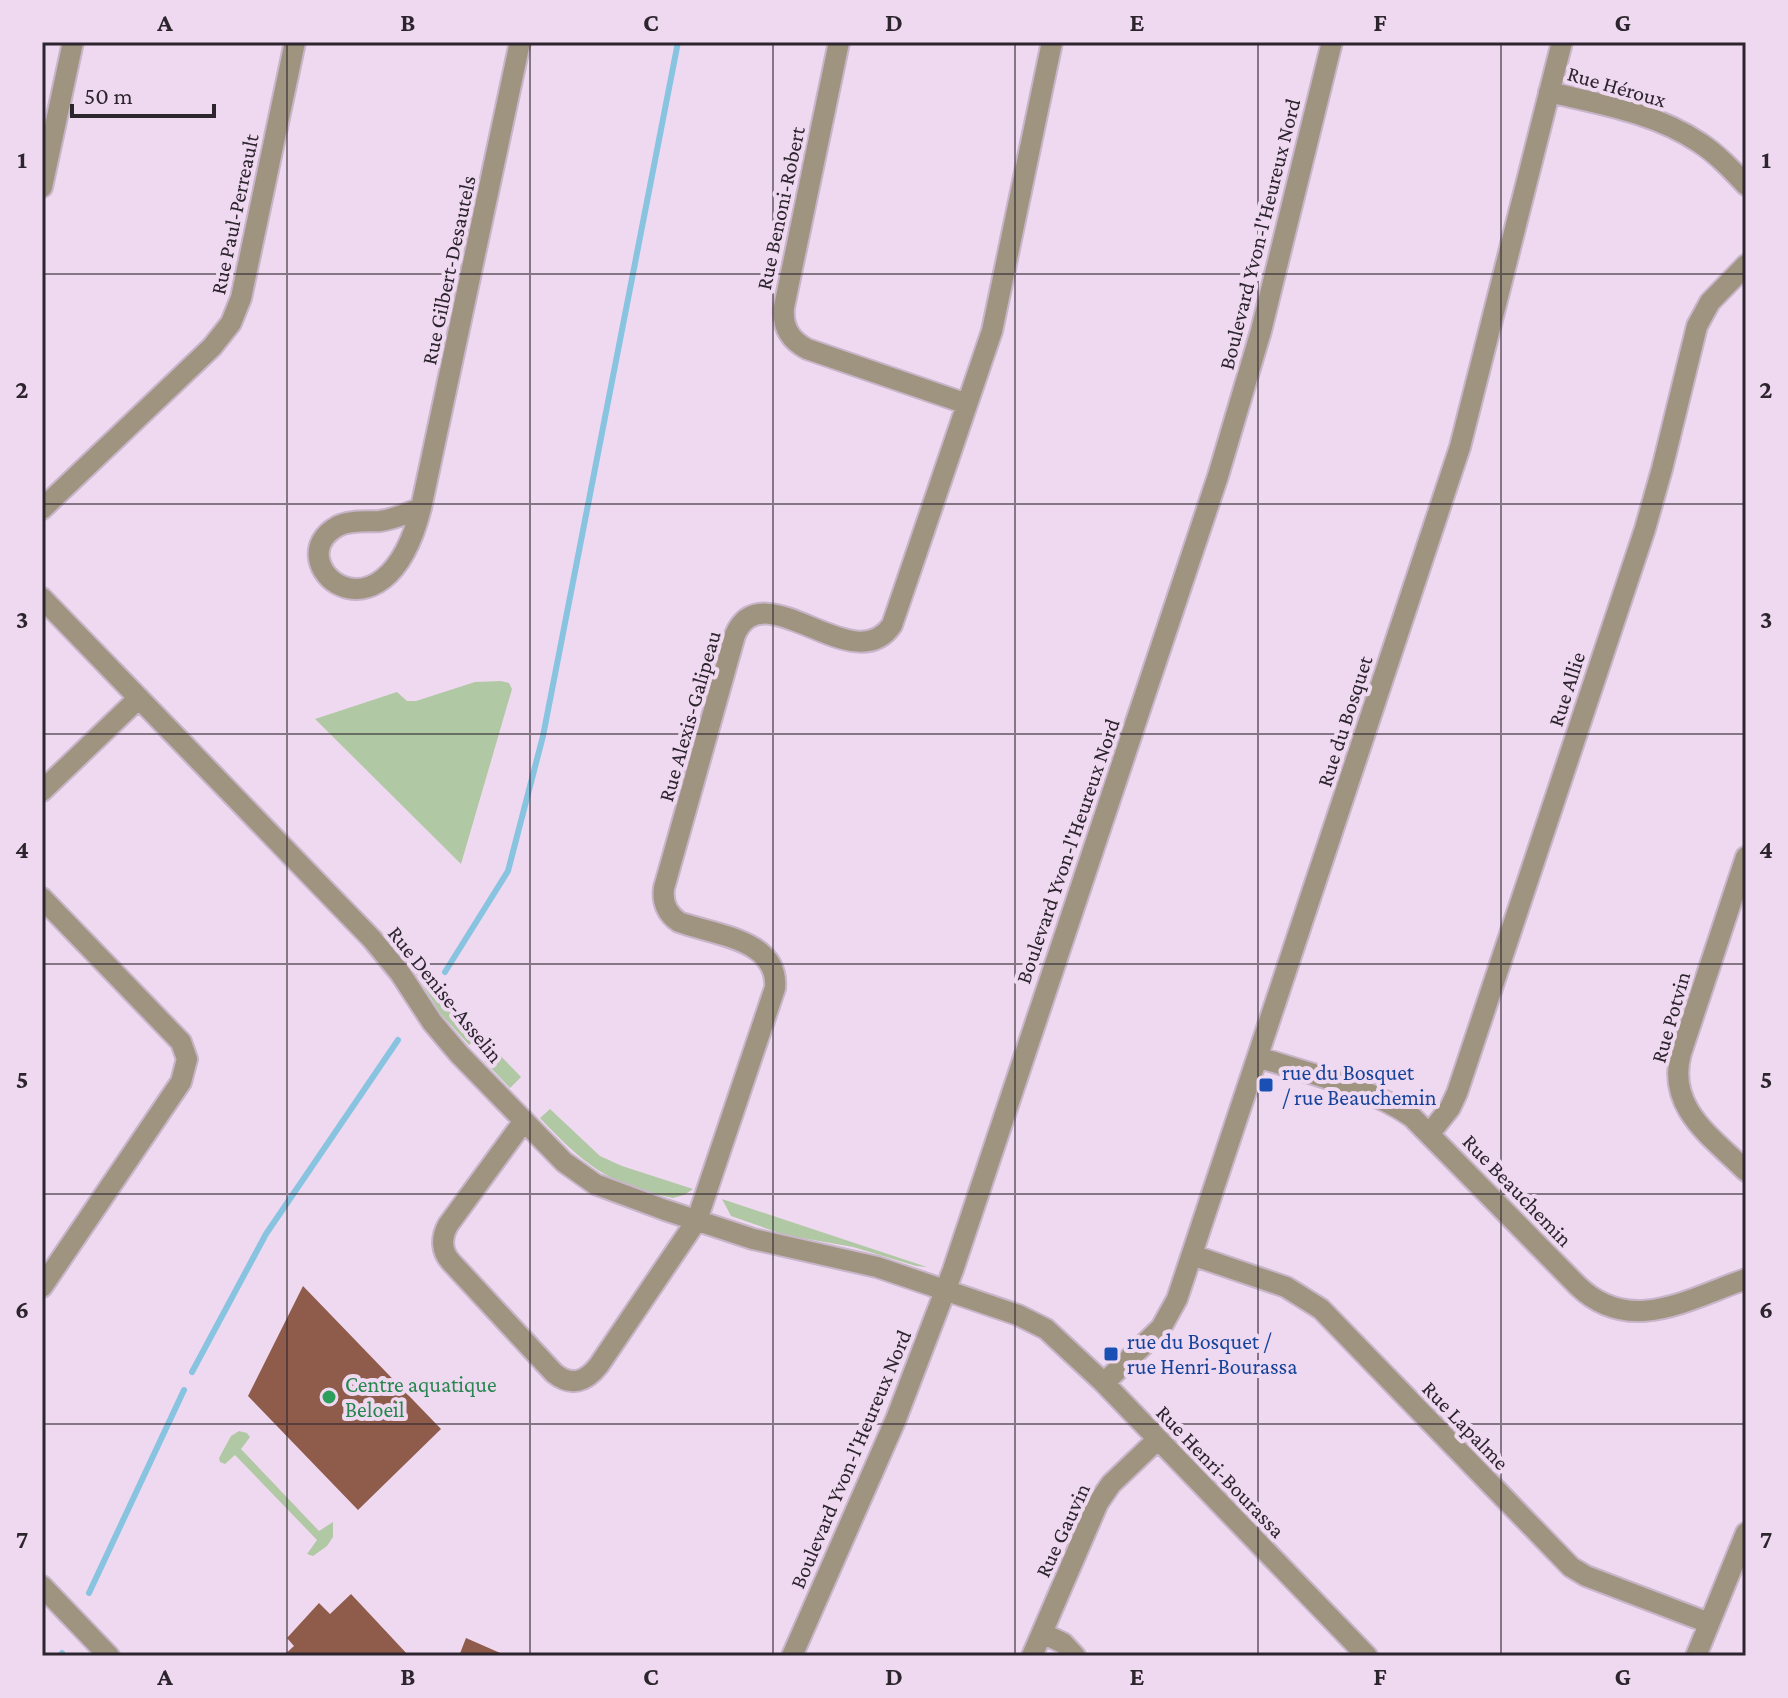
<svg xmlns="http://www.w3.org/2000/svg" width="1788" height="1698" font-family="'Crimson Pro',serif">
	<style>
		.green { fill: #b1c8a5 }
		.lines { fill: none; stroke-linecap: round; stroke-linejoin: round }
		.stream { stroke: #88c4e0; stroke-width: 6 }
		.building { fill: #8f5b4b }
		.minor-casing { stroke: #c8b5ca; stroke-width: 24 }
		.tertiary-casing { stroke: #c8b5ca; stroke-width: 24 }
		.minor { stroke: #9f947f; stroke-width: 20 }
		.tertiary { stroke: #9f947f; stroke-width: 20 }
		.grid { fill: none; stroke: #2d252e; stroke-width: 2; stroke-opacity: 0.55 }
		.transit-dot { fill: #1a4fb4; stroke: #efd9f1; stroke-width: 3 }
		.leisure-dot { fill: #2e9e5b; stroke: #efd9f1; stroke-width: 3 }
		.labels { text-anchor: middle; stroke-width: 8; stroke-linejoin: round; paint-order: stroke }
		.street-label { font-size: 22px; fill: #2d252e; stroke: #efd9f1 }
		.transit-label { font-size: 22px; fill: #164399; stroke: #efd9f1; text-anchor: start }
		.leisure-label { font-size: 22px; fill: #27864d; stroke: #efd9f1; text-anchor: start }
		.neatline { fill: none; stroke: #2d252e; stroke-width: 3 }
		.grid-label { font-size: 26px; text-anchor: middle; font-weight: bold; fill: #2d252e }
	</style>
	<rect width="100%" height="100%" fill="#efd9f1"/>
	<!-- green -->
	<path class="green" d="M501,681L509,683L512,689L461,864L315,719L397,692L407,701H416L475,682Z
		M407,959L481,1035L469,1045L440,1013Z
		M495,1050L521,1077L510,1088L484,1061Z
		M550,1109L600,1156L622,1166L693,1189L684,1195L673,1198C610,1186 582,1163 540,1118Z
		M722,1199L927,1267L916,1266L853,1247L785,1235L731,1216Z
		M239,1431L247,1433L250,1437L241,1449L319,1531L333,1522V1537L327,1546L313,1556L307,1554L317,1540L235,1455L225,1464L220,1462L219,1458L231,1436Z"/>
	<g class="lines">
		<!-- stream -->
		<path class="stream" d="M445,972L508,871L543,736L678,42
			M192,1372L266,1234L398,1040
			M89,1593L184,1390
			M60,1656L62,1653"/>
	</g>
	<!-- building -->
	<path class="building" d="M303,1286L441,1429L358,1510L248,1396Z
		M351,1594L409,1656H283L294,1646L287,1638L319,1603L330,1614Z
		M466,1638L507,1656H459Z"/>
	<g class="lines">
		<!-- minor casing -->
		<g class="minor-casing">
			<path id="minor" d="M839,42L784,307C782,327 790,340 807,349L967,404
				M1549,92C1600,104 1656,113 1700,143C1717,154 1732,170 1746,185
				M42,187L73,42
				M421,508L520,42
				M421,508C383,658 275,560 338,526C350,520 366,522 380,521C395,519 408,513 421,508Z
				M42,509L212,347L231,323L241,298L295,42
				M42,598L372,939L400,973L432,1022L459,1054L564,1162L595,1184L665,1210L753,1239L877,1267L1018,1315L1046,1329L1104,1383L1367,1656
				M42,791L139,698
				M1746,857L1681,1053C1666,1108 1712,1137 1746,1171
				M42,898L181,1042L187,1059L181,1082L42,1287
				M1258,1057C1309,1074 1368,1086 1412,1117L1578,1286C1630,1336 1688,1299 1746,1279
				M524,1121L448,1225C441,1238 441,1251 451,1262L554,1373C571,1387 586,1382 599,1365L697,1220L775,988C779,939 714,935 679,922C667,914 662,902 664,888L735,635C763,569 854,682 892,625L992,331L1052,42
				M1430,1133L1450,1108L1457,1093L1645,529L1662,469L1697,326L1710,302L1746,265
				M1192,1255L1286,1287L1321,1309L1571,1567L1586,1576L1709,1623
				M1104,1383L1161,1328L1177,1299L1460,447L1562,42
				M1042,1633L1063,1643L1075,1656
				M1032,1656L1098,1503L1111,1484L1157,1440
				M1696,1656L1746,1533"/>
		</g>
		<!-- tertiary casing -->
		<g class="tertiary-casing">
			<path id="tertiary" d="M42,1586L109,1656
				M792,1656L896,1419L953,1270L1218,476L1261,331L1332,42"/>
		</g>
		<!-- minor -->
		<use href="#minor" class="minor"/>
		<!-- tertiary -->
		<use href="#tertiary" class="tertiary"/>
	</g>
	<!-- grid -->
	<path class="grid" d="M287,42V1656M530,42V1656M773,42V1656M1015,42V1656M1258,42V1656M1501,42V1656M42,274H1746M42,504H1746M42,734H1746M42,964H1746M42,1194H1746M42,1424H1746"/>
	<!-- markers -->
	<g class="transit-dot">
		<rect x="1258" y="1077" width="16" height="16" rx="4"/>
		<rect x="1103" y="1346" width="16" height="16" rx="4"/>
	</g>
	<circle class="leisure-dot" cx="329" cy="1397" r="8"/>
	<g class="labels">
		<!-- street labels -->
		<g class="street-label">
			<text transform="translate(1617 86) rotate(16)" y="8">Rue Héroux</text>
			<text transform="translate(780 208) rotate(-78)" y="8">Rue Benoni-Robert</text>
			<text transform="translate(234 214) rotate(-78)" y="8">Rue Paul-Perreault</text>
			<text transform="translate(1259 234) rotate(-76)" y="8">Boulevard Yvon-l'Heureux Nord</text>
			<text transform="translate(448 270) rotate(-78)" y="8">Rue Gilbert-Desautels</text>
			<text transform="translate(1566 689) rotate(-72)" y="8">Rue Allie</text>
			<text transform="translate(689 716) rotate(-74)" y="8">Rue Alexis-Galipeau</text>
			<text transform="translate(1344 721) rotate(-72)" y="8">Rue du Bosquet</text>
			<text transform="translate(1067 851) rotate(-71)" y="8">Boulevard Yvon-l'Heureux Nord</text>
			<text transform="translate(446 994) rotate(51)" y="8">Rue Denise-Asselin</text>
			<text transform="translate(1670 1017) rotate(-74)" y="8">Rue Potvin</text>
			<text transform="translate(1518 1190) rotate(46)" y="8">Rue Beauchemin</text>
			<text transform="translate(1466 1425) rotate(46)" y="8">Rue Lapalme</text>
			<text transform="translate(850 1459) rotate(-67)" y="8">Boulevard Yvon-l'Heureux Nord</text>
			<text transform="translate(1221 1471) rotate(46)" y="8">Rue Henri-Bourassa</text>
			<text transform="translate(1062 1530) rotate(-65)" y="8">Rue Gauvin</text>
		</g>
		<!-- transit labels -->
		<g class="transit-label">
			<text x="1282" y="1080">rue du Bosquet<tspan x="1282" dy="25">/ rue Beauchemin</tspan></text>
			<text x="1127" y="1349">rue du Bosquet /<tspan x="1127" dy="25">rue Henri-Bourassa</tspan></text>
		</g>
		<!-- leisure labels -->
		<g class="leisure-label">
			<text x="345" y="1392">Centre aquatique<tspan x="345" dy="25">Beloeil</tspan></text>
		</g>
	</g>
	<!-- border -->
	<rect width="1788" height="1698" fill="none" stroke="#efd9f1" stroke-width="88"/>
	<!-- scale -->
	<path d="M72 104v12h142v-12" fill="none" stroke="#2d252e" stroke-width="4"/>
	<text x="84" y="104" font-size="24" fill="#2d252e" stroke="#efd9f1" stroke-width="6" paint-order="stroke">50 m</text>
	<rect x="44" y="44" width="1700" height="1610" class="neatline"/>
	<g class="grid-label">
		<text x="165" y="31">A</text>
		<text x="408" y="31">B</text>
		<text x="651" y="31">C</text>
		<text x="894" y="31">D</text>
		<text x="1137" y="31">E</text>
		<text x="1380" y="31">F</text>
		<text x="1623" y="31">G</text>
		<text x="22" y="168">1</text>
		<text x="1766" y="168">1</text>
		<text x="22" y="398">2</text>
		<text x="1766" y="398">2</text>
		<text x="22" y="628">3</text>
		<text x="1766" y="628">3</text>
		<text x="22" y="858">4</text>
		<text x="1766" y="858">4</text>
		<text x="22" y="1088">5</text>
		<text x="1766" y="1088">5</text>
		<text x="22" y="1318">6</text>
		<text x="1766" y="1318">6</text>
		<text x="22" y="1548">7</text>
		<text x="1766" y="1548">7</text>
		<text x="165" y="1685">A</text>
		<text x="408" y="1685">B</text>
		<text x="651" y="1685">C</text>
		<text x="894" y="1685">D</text>
		<text x="1137" y="1685">E</text>
		<text x="1380" y="1685">F</text>
		<text x="1623" y="1685">G</text>
	</g>
</svg>
